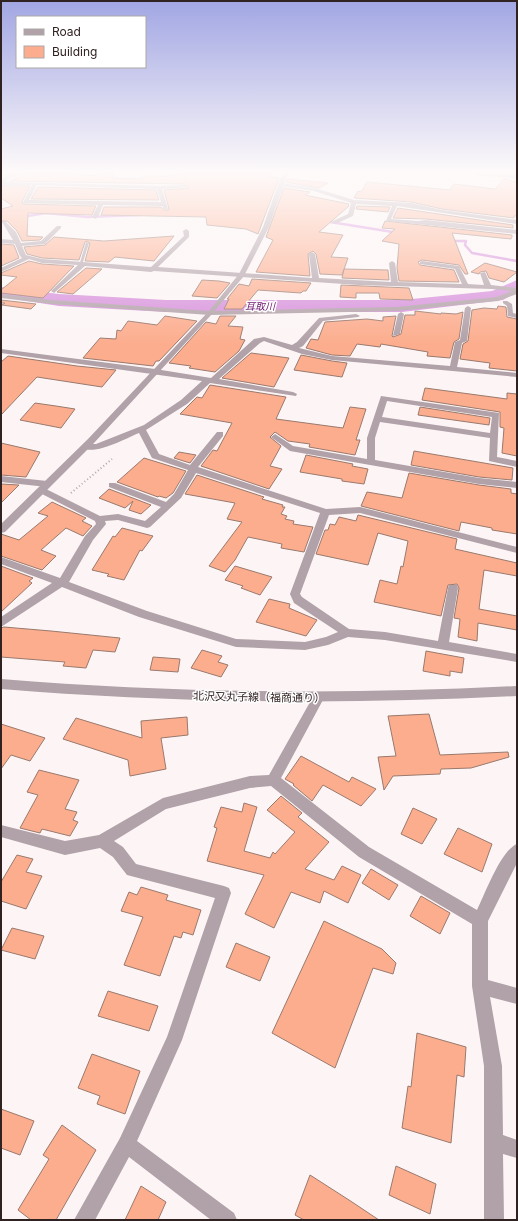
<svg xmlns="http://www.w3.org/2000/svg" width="518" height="1221" font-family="Inter,'Noto Sans JP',sans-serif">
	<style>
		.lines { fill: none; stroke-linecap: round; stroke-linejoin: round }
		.stream { stroke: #d791dc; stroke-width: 2.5 }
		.river { fill: #d791dc; fill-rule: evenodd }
		.building { fill: #fcad8e; stroke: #9a796d }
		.path { stroke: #b4a9a9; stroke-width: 2; stroke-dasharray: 1 2.5; stroke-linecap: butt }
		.service { fill: #b1a1a8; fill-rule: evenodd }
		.minor { fill: #b1a1a8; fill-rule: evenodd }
		.tertiary { fill: #b1a1a8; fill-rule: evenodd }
		.labels { text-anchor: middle; stroke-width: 3; stroke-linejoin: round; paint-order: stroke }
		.far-water-label { font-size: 10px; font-style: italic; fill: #6c1873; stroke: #fff }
		.street-label { font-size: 11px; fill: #312222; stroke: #fff }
	</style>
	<rect width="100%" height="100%" fill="#fdf5f5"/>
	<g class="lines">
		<!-- stream -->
		<path class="stream" d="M22,217L46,213L87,217L139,215
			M1,221L12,220
			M324,221L399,233
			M448,241H466L465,245L472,253L517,261"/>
		<!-- river -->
		<path class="river" d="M517,280V292L503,300L402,312H166L59,306L1,297V287L59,294L166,300H402L492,291Z"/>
	</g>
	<!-- building -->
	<path class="building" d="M20,173H67L98,176L100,173H114L112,178L142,179L143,176H167L180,173H272L268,177L279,178L258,234L246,229L207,225L206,217L101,215L104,207H161L164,210H168L169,209L164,190L189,188L185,184L10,181L21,177Z
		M288,179L328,183L319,188L286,182Z
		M504,179L517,182V216H514V218L442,209L411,202L354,198L358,191L361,192L367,182L450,190L454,184L495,189Z
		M1,186H30L22,202L23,204L96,206L92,215L28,213L27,236L43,237L40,240L22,241L17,231L7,221H1V209L13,206L1,198Z
		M38,187L156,190L159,200L31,199Z
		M284,188L310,192L305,195L349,204L348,207L319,232L343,235L331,257L348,258L342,275L320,274L316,254L313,251L308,254L310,276L256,272L273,240L266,237Z
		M357,206L390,207L388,212L356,209Z
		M398,208L513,225V228L426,219L393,218Z
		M385,221L512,235V237L511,239L452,233L468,274H465L459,265L422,260L418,262L420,265L454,270L459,282L399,281L397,268L399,244L382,241L395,229L382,228Z
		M174,236L154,261L115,257L109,262L85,261L90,243L86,241L85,242L79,260L42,258L27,254L24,247L45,245L54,237L104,241Z
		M1,244L14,245L19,258L1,266Z
		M29,261L42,264L74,266L43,298L1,293V290L17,277L1,275V273Z
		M485,263L517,272L504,282L489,278L486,271L480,272L479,274L471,272Z
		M86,268L102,269L73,294L57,292Z
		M344,269L388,270L389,280L342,278Z
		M252,279L311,283L306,291H303L301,293L258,290L242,309H224L229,299H227L239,284L249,286Z
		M202,280L219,281L230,283L217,298L192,296Z
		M341,285L409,288L413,300L380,299L379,293H356V298L340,297Z
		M1,300L36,304L31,309L2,305L5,303H1Z
		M498,306L506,307L507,317L517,319V371L489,368L490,363L460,359L463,344L468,341L472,310L484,308L497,309Z
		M415,311L441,314V313L456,314L463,312L459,339L454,342L450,358L427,356L428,352L381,344L380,347L357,344L350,356L332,355L306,348L311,339L318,340L325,322L367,319L383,321V317L396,316L392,336L393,337L401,334L405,315H415Z
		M165,316L197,321L159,361H156L153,366L83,358L100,338L116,339L117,330L121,331L128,321L157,325Z
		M220,316H236L228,326L243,327L240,339L245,340L239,351L215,372L189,368L191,366L169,363L206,322L216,324Z
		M251,353L289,358L274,387L222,378Z
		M301,355L332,361L347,363L342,377L294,370Z
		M8,356L77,366L116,370L102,387L37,377L1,415V362Z
		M210,385L286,397L276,419L343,428L350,407L366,409L356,440H360L355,455L309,447L310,444L288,441L275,432L270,437L281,446L270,466L282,469L269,489L201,466L213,450L217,451L232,423L180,414L197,397L202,398Z
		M425,388L507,399V393L517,394V456L502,453L504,428L500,427V412L422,400Z
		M35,403L56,406L75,409L61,428L20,420Z
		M420,407L490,418L489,425L418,415Z
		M1,443L40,452L26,477L1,475Z
		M414,451L513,468L512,480L479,477L411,465Z
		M179,452L196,455L190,463L174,458Z
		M306,455L353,464L352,466L368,469L364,484L342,481V479L300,472Z
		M144,458L186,471L173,493L166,498L159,496L158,497L117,482Z
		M409,473L479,485L511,489V493L517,494V534L492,530V528L461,522L459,531L361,506L367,492L402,498Z
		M197,475L264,497L262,499L283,505L282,507H285L281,514L287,516L285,519L294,521L293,524L313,527L304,552L281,548L282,544L248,537L235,560L225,572L209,566L242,522L227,519L235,503L185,494Z
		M1,484L19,485L1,503Z
		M109,489L151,505L141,514L129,510L133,501L125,508L99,498Z
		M52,502L86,518L82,521L92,526L83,536L66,528L41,550L56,556L42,570L1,556V534L19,540L48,516L38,513Z
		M358,515L457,539L455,549L517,563V576L484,570L479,609L517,616V630L478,623L477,641L458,637L460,619L454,618L459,588L457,584L448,585L441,616L374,602L380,580L397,584L401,566L403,567L408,541L378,533L368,565L316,554L325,530H328L330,524L335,525L339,517L356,521Z
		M122,528L153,536L142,551L140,550L124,580L107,576L109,574L92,570L113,536L115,537Z
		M1,566L33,578L29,581L32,583L1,612Z
		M235,566L272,577L260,595L241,588L243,586L225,580Z
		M269,599L290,604L289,608L317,620L306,636L256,622Z
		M4,627L51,631L120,638L115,652L93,650L86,668L63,666L65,662L1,657V628Z
		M202,650L222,656L218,662L228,665L221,677L191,668Z
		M426,651L464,658L462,673L450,671V676L423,671Z
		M153,657L180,659L178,672L150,670Z
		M429,714L440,755L508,752L509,757L471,768L441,769L440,774L393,776L384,790L378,757L396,756L388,716Z
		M187,717L188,735L161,738L166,769L130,776L128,760L63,739L76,718L142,738L141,721Z
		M1,724L45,738L30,761L11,755L1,769Z
		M301,756L349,782L352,777L376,789L361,806L323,785L312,801L293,785L294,784L285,779Z
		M39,770L79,780L65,809L77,812L73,820L78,822L70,836L42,829L40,833L20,828L38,795L27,792Z
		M281,796L302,813L298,817L329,842L305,869L334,880L342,866L361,875L348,903L324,891L320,903L291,892L274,928L245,914L264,875L207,861L217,828L214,827L221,807L242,812L244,803L257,807L244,851L270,858L273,852L275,854L295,832L267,810Z
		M413,808L437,819L422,844L401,834Z
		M458,828L492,844L482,872L444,854Z
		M17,855L33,859L26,872L42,876L26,909L1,901V882Z
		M371,869L398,885L389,900L362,883Z
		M141,887L168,895L166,900L201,910L193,935L183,932L181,938L174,936L160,976L124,965L143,917L121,911L129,892L137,895Z
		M421,896L450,913L440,934L410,916Z
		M324,921L382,949L396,963L393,974L373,968L335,1068L272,1033Z
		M12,928L44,936L35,959L1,950Z
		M236,943L270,957L260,981L226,967Z
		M108,991L158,1006L149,1031L98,1016Z
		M417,1033L466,1047L464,1077L457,1075L451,1143L402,1128L408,1086L411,1087Z
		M92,1054L140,1071L125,1114L97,1104L100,1096L78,1088Z
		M1,1109L34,1121L20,1155L1,1148Z
		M62,1125L96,1150L56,1220H31L18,1210L49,1159L43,1155Z
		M396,1166L436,1184L430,1214L389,1195Z
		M310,1175L349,1200L379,1220H304L295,1215Z
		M141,1186L166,1202L158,1220H125Z"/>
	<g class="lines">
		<!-- path -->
		<path class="path" d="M71,493L112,459"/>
		<!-- service -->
		<path class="service" d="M86,242L89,243L82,265L79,266Z"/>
		<!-- minor -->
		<path class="minor" d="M18,173L20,176L12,177L5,182L161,186L185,185L188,187L162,189L168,209H164L162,206L103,205L98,217L95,219L92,217L98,205L23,203L32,185H1V180L9,174ZM37,185L157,189L161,202L29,200Z
			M282,183L315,188L354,200L411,203L442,210L517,220V224L397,206L391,219L418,221L426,220L517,230V234L386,221L392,206L356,204L353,216L335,224L333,223V221L348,214L351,203L314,191L280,186Z
			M2,222H6L16,232L21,243L41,241L57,226H61V228L45,244L22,246L26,255L42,259L151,267L184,236L183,231L186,229L189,231V237L158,267L312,278L309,254L312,252L315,254L319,278L391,282L389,263L392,261L395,263L398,282L462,284L455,269L420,264V262L422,261L459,266L468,284L484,285L480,273L485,272L491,285L517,288V294L498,301L396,311L210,315L51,304L1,298V294L51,300L210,311L396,307L497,297L512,291L492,289L358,285L154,271L151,272L85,266L54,293L51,291L52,290L78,265L42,263L29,259L1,272V268L22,258L20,256L15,244L1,243V239L13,240Z
			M503,301H507L512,304L513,313L517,314V318L508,316L507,306L503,303Z
			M468,306L471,308L467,341L462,343L457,367L517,373V377L332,360L302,354L264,341L260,343L219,379L293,392L297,394L296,396L210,383L187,404L146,430L159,454L190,465L217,432H223V436L198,467L326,509L360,507L517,547V553L360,513L329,515L300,594L302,597L349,629L385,632L438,641L448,588L449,585H457L458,588L449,642L517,654V662L385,640L348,637L328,645L305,650L236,647L139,617L62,587L1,627V617L52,583L1,564V557L60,578L85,536L96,524L95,521L38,492V488H44L100,516L118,514L145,521L161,507L109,487V483H115L166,502L174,494L188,470L152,458L139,433C127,438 92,457 82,447L86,444H96L144,425L181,400L202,381L1,353V349L155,369L211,378L254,339L264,337L292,345L297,342L319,318L356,314L360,316L358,317L323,321L303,346L299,348L332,356L450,366L455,342L460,340L465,308ZM196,473L320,513L290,594L294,603L338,632L326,637L305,642L236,639L147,611L69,582L93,540L106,524L105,521L118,520L147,528L150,527L181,498Z
			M401,312L404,314L400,334L393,336L398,314Z
			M381,396L499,413L497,457L517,461V467L489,461L490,438L380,422L375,438V460L479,478L517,482V488L479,484L290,451L271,437L275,434L293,446L367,459V438ZM387,401L492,417L490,433L382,417Z
			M1,476L47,481L52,484L47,487L1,482Z
			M318,693L322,695L324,698L281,778L369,847L477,910C485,894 501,850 517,844V863L488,921V980L517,988V1004L490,997L502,1066L503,1135L517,1140V1158L503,1154L504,1220H484V1066L472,986V924L359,857L271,786L250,788L166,809L114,841L123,847L136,864L224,886L229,888L231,893L182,1040L137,1141L234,1213L237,1220H211L129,1157L95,1220H74L120,1138L167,1037L215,898L127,875L113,857L100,848L65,855L1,837V825L65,841L99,835L163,798L250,776L269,775L314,695Z"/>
		<!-- tertiary -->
		<path class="tertiary" d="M284,173H289L286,179L269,227L244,276L212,314L94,443L5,532L1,533V524L88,439L208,312L239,274L263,227L280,179Z
			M474,173L517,175V179L476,175Z
			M1,679C173,693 344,695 517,686V696C344,705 173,703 1,689Z"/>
	</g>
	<!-- sky -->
	<linearGradient id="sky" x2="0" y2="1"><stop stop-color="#a1a6e3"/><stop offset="0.5" stop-color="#fefafa"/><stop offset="1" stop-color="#fefafa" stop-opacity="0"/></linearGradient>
	<rect width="518" height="344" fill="url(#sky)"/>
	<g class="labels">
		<!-- far-water labels -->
		<g class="far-water-label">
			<text x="260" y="310">耳取川</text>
		</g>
		<!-- street labels -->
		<g class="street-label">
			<text transform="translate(259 697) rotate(1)" y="4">北沢又丸子線（福商通り）</text>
		</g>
	</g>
	<!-- border -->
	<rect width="518" height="1221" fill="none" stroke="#312222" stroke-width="4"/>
	<!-- legend -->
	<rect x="16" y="16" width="130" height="52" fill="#ffffff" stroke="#ada7a7"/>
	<rect x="24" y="29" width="20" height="6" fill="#b1a1a8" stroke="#ada7a7"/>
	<text x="52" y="36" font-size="12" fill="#312222">Road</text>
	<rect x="24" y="46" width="20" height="12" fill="#fcad8e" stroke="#ada7a7"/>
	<text x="52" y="56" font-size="12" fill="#312222">Building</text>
</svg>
